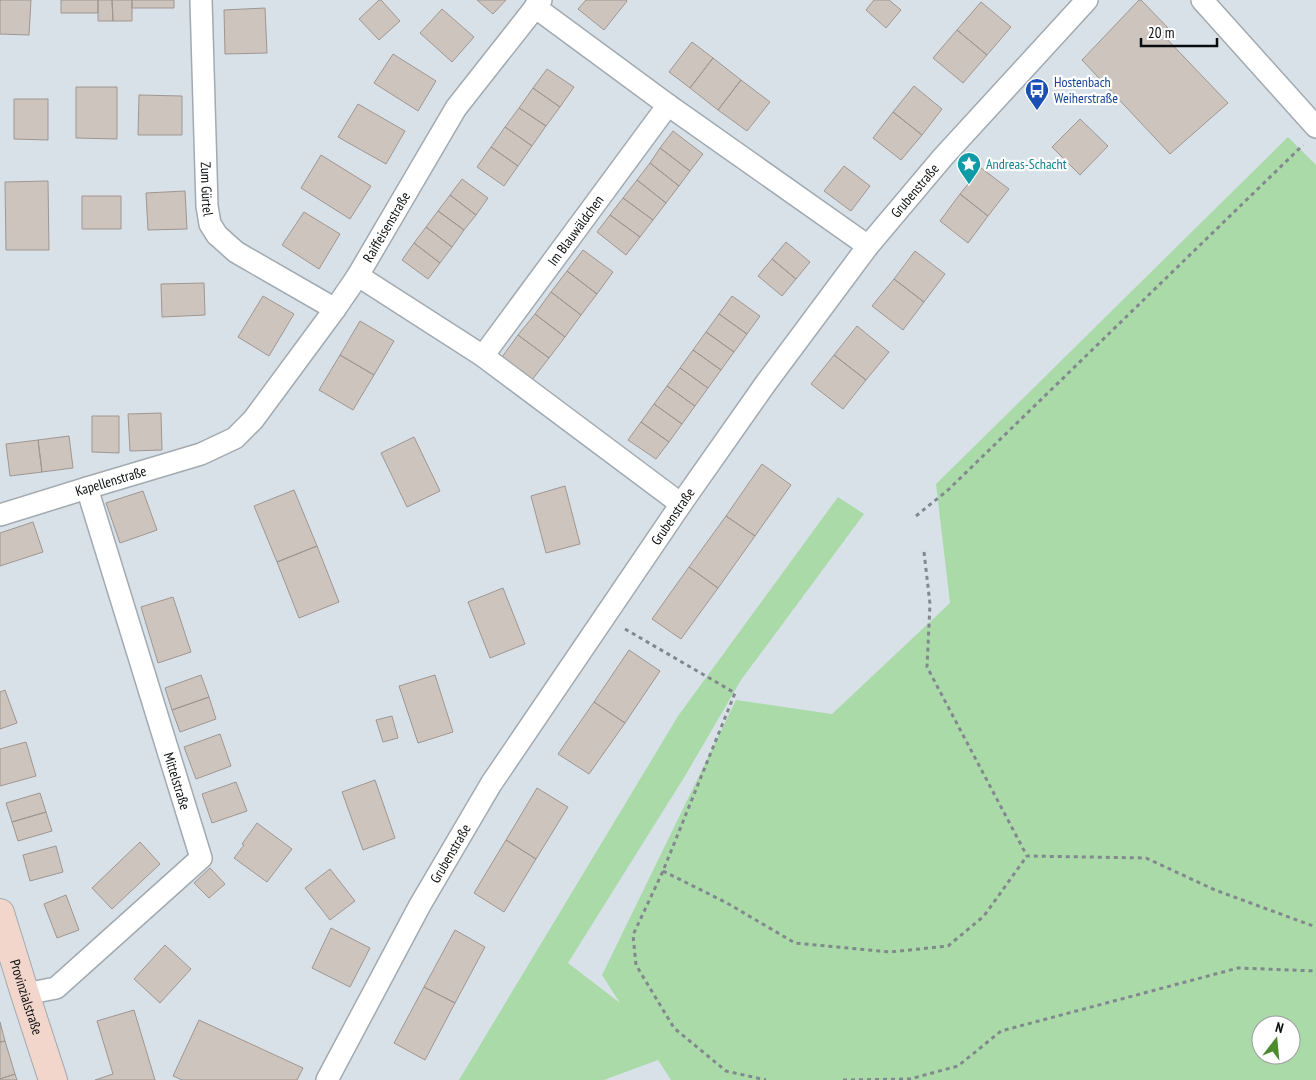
<svg xmlns="http://www.w3.org/2000/svg" width="1316" height="1080" font-family="'PT Sans Narrow',sans-serif">
	<style>
		.green { fill: #abdaa9; fill-rule: evenodd }
		.building { fill: #cdc4be; stroke: #9f9691 }
		.lines { fill: none; stroke-linecap: round; stroke-linejoin: round }
		.street-casing { stroke: #a2aab1; stroke-width: 24 }
		.secondary-casing { stroke: #a2aab1; stroke-width: 30 }
		.path { stroke: #82888d; stroke-width: 3; stroke-dasharray: 4 4; stroke-linecap: butt }
		.street { stroke: #fff; stroke-width: 21 }
		.secondary { stroke: #f3d6cb; stroke-width: 28 }
		.labels { text-anchor: middle; stroke-width: 4.5; stroke-linejoin: round; paint-order: stroke }
		.transit-label { font-size: 14px; fill: #164399; stroke: #fff; text-anchor: start }
		.culture-label { font-size: 14px; fill: #0d838f; stroke: #fff; text-anchor: start }
		.street-label { font-size: 14px; fill: #0a0d0f; stroke: #fff }
	</style>
	<rect width="100%" height="100%" fill="#d9e1e8"/>
	<!-- green -->
	<path class="green" d="M1288,137L1316,165V1080H671L658,1060L604,1080H459L678,716L838,497L864,514L741,680L685,776L568,963L620,1003L602,975L736,700L832,714L950,603L936,484ZM1261,1025H1291V1055H1261Z"/>
	<!-- building -->
	<path class="building" d="M0,0H31L29,35L0,34Z
		M61,0H98V13H61Z
		M98,0H112L113,21H98Z
		M112,0H132V21H113Z
		M132,0H174V8H132Z
		M379,0H381L400,21L379,40L359,19Z
		M477,0H506L493,14Z
		M586,0H626L627,1L604,30L578,9Z
		M874,0H889L901,10L886,28L866,10Z
		M1139,0H1141L1169,29L1162,34L1228,103L1170,154L1082,60Z
		M981,2L1011,27L987,55L957,30Z
		M265,8L267,53L225,54L224,10Z
		M442,9L474,37L452,62L420,33Z
		M957,30L987,55L963,83L933,58Z
		M692,42L713,58L690,88L669,72Z
		M393,54L436,81L418,111L374,83Z
		M713,58L741,80L718,110L690,88Z
		M547,69L574,87L560,107L533,88Z
		M741,80L770,102L747,131L718,110Z
		M914,86L942,109L922,135L893,112Z
		M76,87H117V139L76,138Z
		M533,88L560,107L546,126L519,108Z
		M139,95L182,96V135H138Z
		M14,99H48V140L14,139Z
		M358,104L405,131L386,164L338,137Z
		M519,108L546,126L532,146L505,127Z
		M893,112L922,135L901,160L873,138Z
		M1080,119L1108,146L1080,175L1052,147Z
		M505,127L532,146L518,166L491,147Z
		M673,131L703,154L690,171L660,148Z
		M491,147L518,166L504,186L477,167Z
		M660,148L690,171L679,186L650,163Z
		M321,155L371,186L350,219L301,188Z
		M650,163L679,186L666,203L637,180Z
		M844,166L870,186L851,211L824,191Z
		M981,168L1009,189L988,216L960,194Z
		M462,179L488,198L476,215L450,195Z
		M637,180L666,203L653,220L623,198Z
		M48,181L49,250H6L5,182Z
		M185,191L187,229L148,230L146,193Z
		M960,194L988,216L968,243L940,221Z
		M450,195L476,215L464,230L438,211Z
		M82,196H121V229H82Z
		M623,198L653,220L640,237L610,215Z
		M438,211L464,230L452,247L426,227Z
		M304,212L340,234L319,269L282,245Z
		M610,215L640,237L626,255L597,232Z
		M426,227L452,247L440,263L414,243Z
		M786,242L810,262L796,279L772,259Z
		M414,243L440,263L428,279L402,260Z
		M583,250L613,272L597,294L567,271Z
		M915,251L945,274L924,302L894,279Z
		M772,259L796,279L782,296L758,276Z
		M567,271L597,294L581,315L551,292Z
		M894,279L924,302L903,330L872,306Z
		M204,283L205,315L162,317L161,284Z
		M551,292L581,315L565,337L535,314Z
		M263,296L294,314L269,356L238,337Z
		M732,296L760,316L747,334L719,314Z
		M535,314L565,337L549,358L518,335Z
		M719,314L747,334L734,352L706,332Z
		M360,321L394,341L374,375L340,355Z
		M857,326L889,352L866,380L834,355Z
		M706,332L734,352L721,370L693,350Z
		M518,335L549,358L532,380L502,357Z
		M693,350L721,370L708,388L680,368Z
		M340,355L374,375L353,410L319,390Z
		M834,355L866,380L843,409L811,384Z
		M680,368L708,388L695,406L667,386Z
		M667,386L695,406L682,424L654,404Z
		M654,404L682,424L669,442L641,422Z
		M161,413L162,450L130,451L128,414Z
		M92,416H119V453L92,452Z
		M641,422L669,442L656,459L628,440Z
		M69,436L73,468L42,472L38,440Z
		M414,437L440,491L407,507L381,453Z
		M38,440L42,472L10,476L6,444Z
		M762,464L791,485L755,536L726,516Z
		M565,486L580,544L546,553L531,496Z
		M294,490L317,546L277,562L254,506Z
		M143,491L157,530L120,543L106,503Z
		M726,516L755,536L718,588L689,567Z
		M33,522L43,552L0,566V533Z
		M317,546L339,602L299,618L277,562Z
		M689,567L718,588L681,639L652,619Z
		M503,588L525,644L490,658L468,602Z
		M173,597L191,652L158,663L141,607Z
		M629,650L660,671L625,723L594,702Z
		M201,675L209,697L172,710L165,688Z
		M435,675L453,732L418,743L399,686Z
		M5,690L17,723L0,729V692Z
		M209,697L216,719L180,732L172,710Z
		M594,702L625,723L589,774L558,754Z
		M392,716L398,738L383,742L376,720Z
		M220,734L231,766L196,779L184,747Z
		M26,742L36,776L0,786V749Z
		M375,780L395,838L363,850L342,792Z
		M236,782L247,811L212,823L202,794Z
		M537,788L568,807L536,859L506,840Z
		M40,793L46,812L12,822L6,803Z
		M46,812L52,831L18,841L12,822Z
		M257,823L292,849L267,882L234,858L244,845L242,844Z
		M506,840L536,859L504,912L474,893Z
		M140,842L160,864L112,909L92,888Z
		M56,846L63,872L30,881L23,855Z
		M210,868L225,884L209,898L194,883Z
		M330,869L355,901L330,920L305,888Z
		M66,895L79,930L57,938L44,904Z
		M331,928L370,948L350,987L312,968Z
		M455,930L485,947L455,1003L424,987Z
		M165,945L191,969L160,1003L134,979Z
		M424,987L455,1003L425,1060L394,1043Z
		M134,1010L155,1080H95L113,1074L97,1021Z
		M199,1020L303,1068L297,1080H182L173,1076Z
		M0,1022L5,1041L0,1042Z
		M5,1041L15,1074L0,1079V1042Z
		M15,1074L17,1080H0V1079Z"/>
	<g class="lines">
		<!-- street casing -->
		<g class="street-casing">
			<g id="street">
				<path id="s1" d="M201,0L207,206L210,224L217,235L236,252L335,309"/>
				<path d="M1202,0L1316,127"/>
				<path d="M535,7L668,105L868,246"/>
				<path d="M357,277H360L483,356L681,504"/>
				<path id="s2" d="M483,356L668,105"/>
				<path id="s3" d="M0,515L87,488L201,454L235,438L253,420L335,309L357,277L456,108L541,0"/>
				<path d="M25,994L56,988L201,858L87,488"/>
				<path id="s4" d="M327,1080L420,905L491,784L681,504L766,383L868,246L943,157L1087,0"/>
			</g>
		</g>
		<!-- secondary casing -->
		<g class="secondary-casing">
			<g id="secondary">
				<path id="s5" d="M0,913L25,994L53,1080"/>
			</g>
		</g>
		<!-- path -->
		<path class="path" d="M916,516L948,490L1303,145
			M924,552L930,604L927,667L1027,856L1146,858L1215,890L1316,927
			M625,629L735,693L663,871L633,935L636,965L674,1028L726,1071L766,1080
			M663,871L727,903L795,943L890,952L948,946L984,916L1027,856
			M843,1080L910,1079L958,1066L1001,1031L1238,968L1316,971"/>
		<!-- street -->
		<use href="#street" class="street"/>
		<!-- secondary -->
		<use href="#secondary" class="secondary"/>
	</g>
	<!-- icons -->
	<defs>
		<g id="bus-pin" transform="scale(1.25)"><path d="M0 17L-7.5 6A9.5 9.5 0 1 1 7.5 6Z" fill="#1a4fb4" stroke="#fff"/><path d="M-5-6H5V4H4V6H2V4H-2V6H-4V4H-5ZM-3.5-4V0h7V-4ZM-3.5 1.2v1.5H-2V1.2ZM2 1.2v1.5H3.5V1.2Z" fill="#fff"/></g>
		<g id="sight-pin" transform="scale(1.25)"><path d="M0 17L-7.5 6A9.5 9.5 0 1 1 7.5 6Z" fill="#0f9aa8" stroke="#fff"/><path d="M0-6L1.8-2.2L6-1.7L2.9 1.2L3.7 5.4L0 3.3L-3.7 5.4L-2.9 1.2L-6-1.7L-1.8-2.2Z" fill="#fff"/></g>
	</defs>
	<g fill-rule="evenodd">
		<use href="#bus-pin" x="1037" y="90"/>
		<use href="#sight-pin" x="969" y="164"/>
	</g>
	<g class="labels">
		<!-- transit labels -->
		<g class="transit-label">
			<text x="1054" y="87">Hostenbach<tspan x="1054" dy="16">Weiherstraße</tspan></text>
		</g>
		<!-- culture labels -->
		<g class="culture-label">
			<text x="986" y="169">Andreas-Schacht</text>
		</g>
		<!-- street labels -->
		<g class="street-label">
			<text dy="5" stroke="none"><textPath href="#s1" startOffset="189">Zum Gürtel</textPath></text>
			<text dy="5" stroke="none"><textPath href="#s4" startOffset="1068">Grubenstraße</textPath></text>
			<text dy="5" stroke="none"><textPath href="#s3" startOffset="508">Raiffeisenstraße</textPath></text>
			<text dy="5" stroke="none"><textPath href="#s2" startOffset="156">Im Blauwäldchen</textPath></text>
			<text dy="5" stroke="none"><textPath href="#s3" startOffset="116">Kapellenstraße</textPath></text>
			<text dy="5" stroke="none"><textPath href="#s4" startOffset="662">Grubenstraße</textPath></text>
			<text transform="translate(177 781) rotate(73)" y="5">Mittelstraße</text>
			<text dy="5" stroke="none"><textPath href="#s4" startOffset="258">Grubenstraße</textPath></text>
			<text dy="5" stroke="none"><textPath href="#s5" startOffset="88">Provinzialstraße</textPath></text>
		</g>
	</g>
	<!-- north arrow -->
	<g transform="translate(1276 1040) rotate(16)"><circle r="24" fill="#ffffff" stroke="#9d9e9f"/>
	<path d="M0-4L9 19L0 12L-9 19Z" fill="#4c8c2e"/>
	<text y="-8" font-size="14" font-weight="bold" text-anchor="middle" fill="#0a0d0f">N</text>
	</g>
	<!-- scale -->
	<path d="M1141 38v8h76v-8" fill="none" stroke="#0a0d0f" stroke-width="2.5"/>
	<text x="1148" y="38" font-size="15" fill="#0a0d0f" stroke="#ffffff" stroke-width="4" paint-order="stroke">20 m</text>
</svg>
